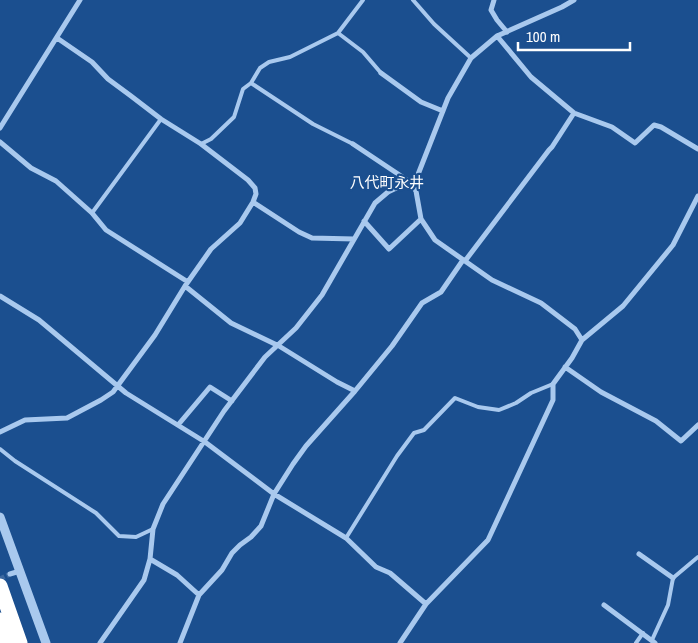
<svg xmlns="http://www.w3.org/2000/svg" width="698" height="643" font-family="'Archivo Narrow','Noto Sans JP',sans-serif">
	<style>
		.lines { fill: none; stroke-linecap: round; stroke-linejoin: round }
		.minor-tunnel { stroke: #3d69a0; stroke-width: 5; stroke-dasharray: 5 2.5; stroke-linecap: butt }
		.service { stroke: #a9c9ee; stroke-width: 4 }
		.minor { stroke: #a9c9ee; stroke-width: 5 }
		.tertiary { stroke: #a9c9ee; stroke-width: 9 }
		.motorway { stroke: #fff; stroke-width: 15 }
		.labels { text-anchor: middle; stroke-width: 4.5; stroke-linejoin: round; paint-order: stroke }
		.quarter-label { font-size: 15px; fill: #fff; stroke: #1b4f8f }
	</style>
	<rect width="100%" height="100%" fill="#1b4f8f"/>
	<g class="lines">
		<!-- minor-tunnel -->
		<path class="minor-tunnel" d="M0,579L10,574"/>
		<!-- service -->
		<path class="service" d="M413,0L434,24L471,58
			M338,33L363,52L381,73
			M251,83L313,124L353,144
			M201,144L211,139L234,117L243,89L251,83L260,68L269,62L290,57L338,33L363,0
			M92,213L161,119
			M0,449L15,461L96,513L119,536L136,537L153,529
			M346,538L397,456L414,433L424,430L455,398L478,407L499,410L516,403L531,393L553,384
			M652,640L668,605L673,578L698,557
			M636,643L643,633"/>
		<!-- minor -->
		<path class="minor" d="M494,0L491,10L497,20L507,32
			M497,36L531,77L574,113L612,127L635,143L654,125L661,127L698,149
			M381,73L421,102L443,111
			M0,128L80,0
			M0,142L31,168L56,181L92,213L106,230L188,282
			M353,144L410,182L416,191L421,219L435,240L492,280L541,303L575,329L582,340
			M253,202L299,232L312,238L354,239
			M364,221L389,249L421,219
			M465,261L549,150L552,147L574,113
			M185,286L231,323L279,346L337,382L355,391
			M0,296L39,320L126,393L205,442L274,494L346,538L376,567L390,573L426,604
			M565,367L601,392L656,421L681,441L698,425
			M178,425L210,387L232,401
			M0,432L25,420L67,418L101,400L113,392L155,335L185,286L211,249L240,223L253,202L256,194L255,188L248,180L201,144L161,119L131,96L108,79L92,62L57,38
			M639,554L673,578
			M150,559L177,575L199,595L222,570L232,553L240,545L251,537L261,526L274,494L293,464L306,446L355,391L392,346L422,303L441,292L463,260
			M10,574L20,571
			M604,605L655,643
			M100,643L144,580L150,559L153,529L163,504L224,411L265,357L296,328L322,295L375,203L388,192L411,181L417,177L448,98L471,58L497,36L562,7L574,0
			M180,643L199,595
			M400,643L426,604L488,540L553,400V384L572,358L582,340L623,306L673,245L698,196"/>
		<!-- tertiary -->
		<path class="tertiary" d="M0,517L46,643"/>
		<!-- motorway -->
		<path class="motorway" d="M0,586L20,643
			M0,620L8,643"/>
	</g>
	<g class="labels">
		<!-- quarter labels -->
		<g class="quarter-label">
			<text x="387" y="188">八代町永井</text>
		</g>
	</g>
	<!-- scale -->
	<path d="M518 42v8h112v-8" fill="none" stroke="#ffffff" stroke-width="2.5"/>
	<text x="526" y="42" font-size="15" fill="#ffffff" stroke="#1b4f8f" stroke-width="4" paint-order="stroke">100 m</text>
</svg>
